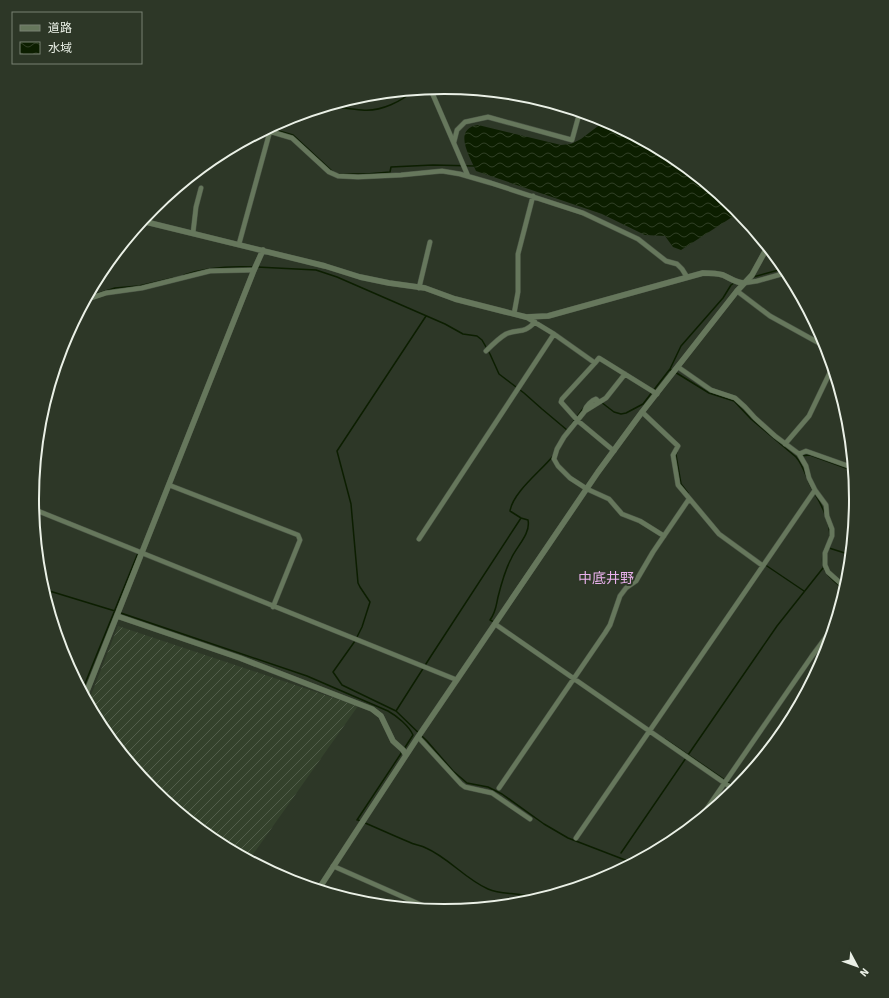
<svg xmlns="http://www.w3.org/2000/svg" width="889" height="998" font-family="'Source Sans 3','Noto Sans JP',sans-serif">
	<style>
		.industrial { fill: url(#industrial-furrows) }
		.water { fill: url(#water-waves) }
		.lines { fill: none; stroke-linecap: round; stroke-linejoin: round }
		.stream { stroke: #0c1e00; stroke-width: 1.5 }
		.minor-casing { stroke: #4b5546; stroke-width: 5.5 }
		.tertiary-casing { stroke: #4b5546; stroke-width: 6 }
		.minor { stroke: #66775c; stroke-width: 4.5 }
		.tertiary { stroke: #66775c; stroke-width: 5.5 }
		.labels { text-anchor: middle; stroke-width: 4; stroke-linejoin: round; paint-order: stroke }
		.quarter-label { font-size: 14px; fill: #e8b0eb; stroke: #2d3727 }
		.rim { fill: none; stroke: #eaf0e6; stroke-width: 2 }
	</style>
	<defs>
		<pattern id="industrial-furrows" width="10" height="10" patternUnits="userSpaceOnUse"><rect width="10" height="10" fill="#34422c"/><path d="M-1 1l2-2M0 10L10 0M9 11l2-2" fill="none" stroke="#525e4b"/></pattern>
		<pattern id="water-waves" width="16" height="10" patternUnits="userSpaceOnUse"><rect width="16" height="10" fill="#0c1e00"/><path d="M0 5q4-4 8 0t8 0" fill="none" stroke="#303f25"/></pattern>
	</defs>
	<rect width="100%" height="100%" fill="#2d3727"/>
	<!-- industrial -->
	<path class="industrial" d="M118,626L358,706L249,860L215,842L153,791L101,728L88,703Z"/>
	<!-- water -->
	<path class="water" d="M606,120L674,156L736,207L740,212L681,250L673,247L665,236L645,235L602,214L476,171C470,157 452,129 478,125L561,145L571,144L581,139Z"/>
	<g class="lines">
		<!-- stream -->
		<path class="stream" d="M327,106C339,107 350,109 362,110C381,112 402,101 416,89
			M269,128L293,135L333,172
			M337,174H367L390,172L391,167L433,165L475,166
			M257,267L316,270L337,277L445,324L463,334L477,336L482,340L490,354L499,374L524,393L542,409L567,430
			M184,275C207,267 230,266 253,267
			M753,277L786,268
			M87,297L115,288L139,286L173,278
			M670,369L709,393L734,401L751,419L796,457C804,466 806,478 812,489
			M601,402L614,412L621,414L626,413L643,404L670,369L681,346L723,298L731,285L734,283
			M571,425L585,406
			M677,452L676,455L681,484L688,493
			M800,456L810,455L854,471
			M815,494C822,505 830,523 830,537
			M826,546C816,568 829,578 846,591
			M829,548L851,555
			M764,564L804,591
			M43,589L115,611L307,676L388,711C397,716 409,726 413,735L404,749
			M494,622L490,620C496,612 496,606 498,597C501,585 505,570 511,559C516,547 531,534 528,520L521,518
			M357,637L362,627L370,602L360,587L358,583L351,504L337,451L426,316
			M355,641L333,672L342,685L396,711L427,741L453,771L467,783L488,787L502,794L544,824L568,838L633,863
			M82,691L138,553
			M396,711L431,656L521,518L510,511C513,492 541,471 553,456
			M665,739L738,789
			M688,755L777,626L823,568
			M357,820L402,752
			M358,820C375,827 392,835 409,842C414,845 421,845 426,848C449,858 465,879 488,889C504,896 522,891 538,900
			M621,853L686,758"/>
		<!-- minor casing -->
		<g class="minor-casing">
			<path id="minor" d="M430,88L468,176
				M265,130L292,138L329,172L338,176L358,177L401,175L442,171L460,174L491,183L583,213L638,239L666,261L677,264L682,269L687,277
				M454,142L457,130L465,122L488,117L572,140L580,111
				M193,233L196,207L201,188
				M239,244L270,131
				M744,283L757,281L789,272
				M419,288L430,242
				M737,291L770,316L828,348
				M85,300L106,293L142,288L210,271L254,270
				M514,314L518,292V254L533,196
				M526,317L554,334L595,363L599,358L657,394
				M486,351C492,345 499,338 506,334C519,328 523,335 535,322
				M595,363L562,399L561,402L578,421L614,451
				M678,367L711,390L735,398L745,407L755,418L775,436L799,454L806,466L809,478L815,490L826,505L827,516L832,529V536L825,553V565L828,572L846,588
				M625,374L606,398L585,411L564,437L557,449L554,459L558,466L570,478L587,489L609,499L622,514L640,521L664,536
				M585,410C586,406 592,400 596,399L599,402
				M642,412L678,446L673,455L678,485L719,534L763,566
				M785,444L809,416L833,366
				M799,454L806,451L854,468
				M169,485L298,535L300,540L273,607
				M33,509L457,680
				M419,539L554,334
				M495,624L736,791
				M418,737L461,784L465,787L492,793L530,819
				M499,788L605,633L610,625L620,596L626,588L636,581L653,552L689,499
				M697,823L812,656L835,625
				M576,838L815,490
				M333,866L435,911"/>
		</g>
		<!-- tertiary casing -->
		<g class="tertiary-casing">
			<path id="tertiary" d="M142,221L325,266L360,277L389,283L425,288L455,299L506,312L526,317L548,316L703,273C710,273 716,273 723,275C730,278 736,283 744,283
				M117,616L240,658L372,709L381,716L393,741L403,750L406,755
				M85,696L254,270L263,250
				M318,890L418,737L598,472L642,412L737,291L752,275L768,246"/>
		</g>
		<!-- minor -->
		<use href="#minor" class="minor"/>
		<!-- tertiary -->
		<use href="#tertiary" class="tertiary"/>
	</g>
	<g class="labels">
		<!-- quarter labels -->
		<g class="quarter-label">
			<text x="606" y="583">中底井野</text>
		</g>
	</g>
	<!-- crop -->
	<path d="M0 0H889V998H0ZM39 499a405 405 0 1 1 810 0a405 405 0 1 1-810 0Z" fill="#2d3727" fill-rule="evenodd"/>
	<path class="rim" d="M39 499a405 405 0 1 1 810 0a405 405 0 1 1-810 0Z"/>
	<!-- legend -->
	<rect x="12" y="12" width="130" height="52" fill="#2d3727" stroke="#798173"/>
	<rect x="20" y="25" width="20" height="6" fill="#66775c" stroke="#798173"/>
	<text x="48" y="32" font-size="12" fill="#eaf0e6">道路</text>
	<rect x="20" y="42" width="20" height="12" fill="url(#water-waves)" stroke="#798173"/>
	<text x="48" y="52" font-size="12" fill="#eaf0e6">水域</text>
	<!-- north arrow -->
	<g transform="translate(857 966) rotate(131)" stroke="#2d3727" stroke-width="3" paint-order="stroke">
	<path d="M0-3L7 15L0 10L-7 15Z" fill="#eaf0e6"/>
	<text y="-6" font-size="11" font-weight="bold" text-anchor="middle" fill="#eaf0e6">N</text>
	</g>
</svg>
